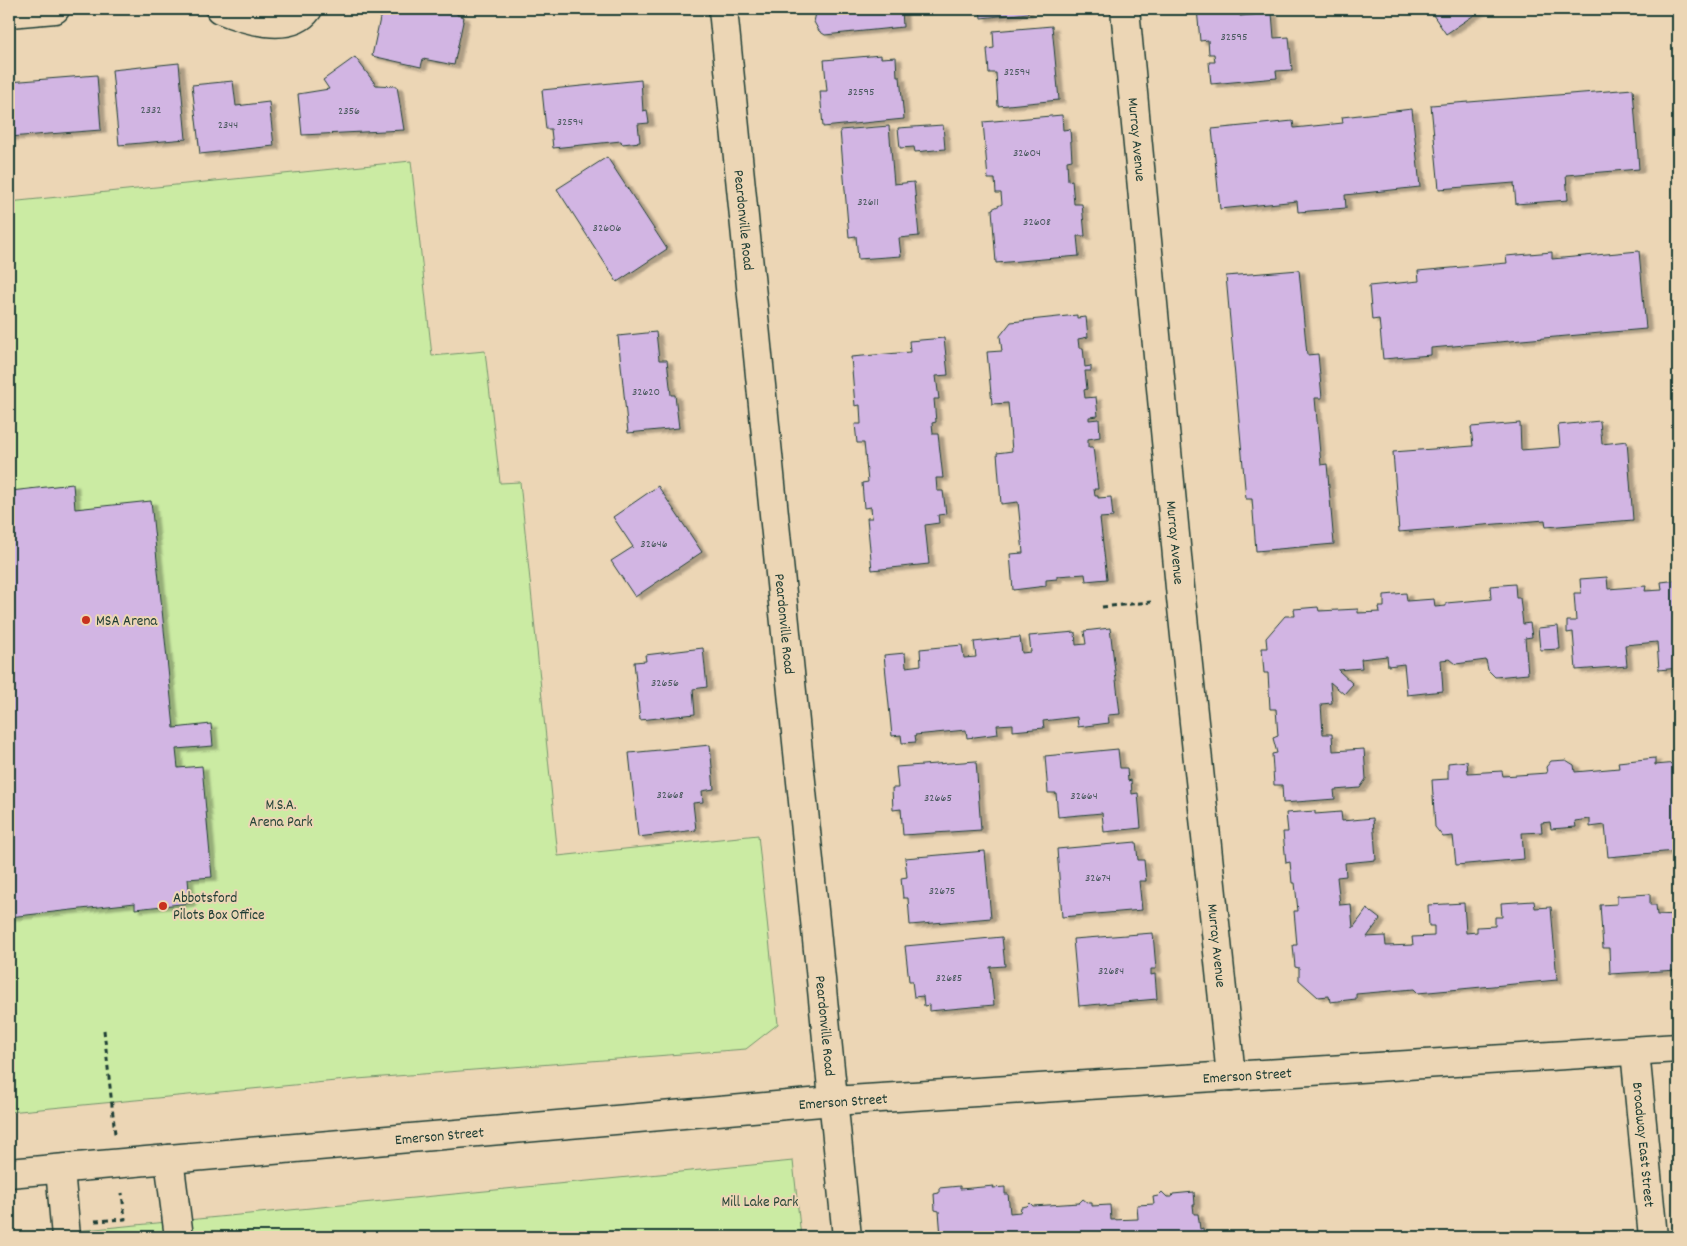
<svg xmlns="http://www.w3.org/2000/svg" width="1687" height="1246" font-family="Dekko,sans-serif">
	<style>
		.green { fill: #cbeba3; stroke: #75946c }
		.building { fill: #d2b5e3; stroke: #1f3d34; filter: url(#shadow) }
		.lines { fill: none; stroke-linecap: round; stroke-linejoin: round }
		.minor-casing { stroke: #1f3d34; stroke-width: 31 }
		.major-casing { stroke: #1f3d34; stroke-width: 31 }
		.path { stroke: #1f3d34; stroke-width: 3; stroke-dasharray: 5 4; stroke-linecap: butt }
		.minor { stroke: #ecd6b5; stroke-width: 28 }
		.major { stroke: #ecd6b5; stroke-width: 28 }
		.poi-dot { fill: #c8321e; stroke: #ecd6b5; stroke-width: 2 }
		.labels { text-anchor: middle; stroke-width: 4; stroke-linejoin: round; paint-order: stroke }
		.number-label { font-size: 12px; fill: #4c5b60 }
		.street-label { font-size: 15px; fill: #1f3d34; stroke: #ecd6b5 }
		.poi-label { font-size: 15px; fill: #1f3d34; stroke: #ecd6b5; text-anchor: start }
		.park-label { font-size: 15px; fill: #28463a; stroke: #ecd6b5 }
	</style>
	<defs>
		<filter id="shadow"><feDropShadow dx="5.5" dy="3" stdDeviation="1" flood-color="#0004"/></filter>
	</defs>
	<rect width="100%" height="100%" fill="#ecd6b5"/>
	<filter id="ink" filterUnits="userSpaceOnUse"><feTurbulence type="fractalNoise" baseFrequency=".02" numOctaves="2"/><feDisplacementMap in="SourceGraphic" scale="10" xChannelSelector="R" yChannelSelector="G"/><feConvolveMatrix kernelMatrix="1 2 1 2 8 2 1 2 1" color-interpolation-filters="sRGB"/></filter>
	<g filter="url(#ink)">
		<!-- green -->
		<path class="green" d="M411,161L432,356L485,351L500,483L520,482L558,856L758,835L778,1024L746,1049L357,1079L9,1112V202Z
			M793,1161L801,1237H13Z"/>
		<!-- building -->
		<path class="building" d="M382,9L409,13L410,9H458L457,15L464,17L454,65L423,59L421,67L372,56Z
			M820,9H902L903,27L825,35L819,31L814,22L816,13Z
			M980,9H1028V13L981,18Z
			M1197,9H1239L1240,16L1272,13L1274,38L1289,37L1292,70L1276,71L1277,78L1211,84L1209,62H1215L1214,54H1209L1208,40L1200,41Z
			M1429,9H1483L1446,34Z
			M1052,26L1059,100L998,106L996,73H989L987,49L994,48L993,31Z
			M881,55V58L896,57L897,77H900L904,119L823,127L820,91H827L824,60Z
			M355,57L376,85L397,86L404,130L302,135L298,94L329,89L323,80Z
			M179,63L186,139L119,145L112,70Z
			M97,75L101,130L9,137V82Z
			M641,80L643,111L647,110L649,123L638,124L640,142L622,144L621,141L553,148L551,129H546L542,90Z
			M233,81L236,106L269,102L274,146L200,154L192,85Z
			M1633,89L1639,169L1566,175L1568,200L1516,204L1514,183L1439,189L1431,105Z
			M1412,109L1420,187L1345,195L1346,208L1298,212L1297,201L1220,209L1212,129L1293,121L1294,128L1343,123L1342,117Z
			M1062,115L1063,130L1070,129L1072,160L1067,161L1068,181L1072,180L1074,204H1082L1085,236H1077L1079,256L996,263L992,209L1002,204L1001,193H996L995,179H988L983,122Z
			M943,125L945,149L915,152L914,147L900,148L898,128Z
			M889,126L894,184L914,182L919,236L899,238L901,256L858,259L856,236L849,237L840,130Z
			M607,157L667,249L617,282L557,189Z
			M1639,251L1646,329L1431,348V355L1383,359L1379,319L1372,320L1369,286L1419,281L1418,271L1507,263L1506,256L1552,252V259Z
			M1299,270L1307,355L1318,354L1322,398H1315L1321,465L1327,464L1334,544L1256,551L1252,499H1246L1226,276Z
			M1077,315V318L1086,317L1088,337L1078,339L1079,348H1083L1085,367L1091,366V371H1085L1087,389L1084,390L1085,398L1096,397L1098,416L1089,417V420L1099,419L1100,437L1088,439V447H1093L1098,489H1094L1095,496H1098V498L1111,497L1113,517L1100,518L1107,579L1086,581L1085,574L1057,576V579L1046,580V586L1013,590L1010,554L1023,553L1018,502L1001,504L997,453L1012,451L1008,403L992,404L987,352L1002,351L1000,336L1011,322Z
			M656,332L659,360H667L671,395H675L679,428L628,433L618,336Z
			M944,338L948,375L936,376L939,399H934L936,422L932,423L933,434H938L943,478H936L937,491H943L946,514L938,515L939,523L925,525L929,564L872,570L867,518H872L871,507L864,508L862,483L868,482L864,443H857L855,424H861L860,405L855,406L851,357L910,352L909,341Z
			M1600,421L1602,444L1627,441L1633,520L1546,527L1545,520L1399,532L1393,452L1473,446L1471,427L1520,423L1521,450L1560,447L1558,425Z
			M73,484L75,509L151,501L174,728L211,724L213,746L176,749L178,768L202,766L212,877L188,879L190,903L135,909V903L9,917V516L14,515L11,491Z
			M658,486L702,552L635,597L611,561L633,547L613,517Z
			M1607,577L1608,589L1646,586L1645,591L1662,590L1661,582L1678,580V668L1659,670L1657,642L1625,645L1627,666L1576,670L1573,632L1567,633V621H1576L1574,593H1581L1580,579Z
			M1515,584L1516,598H1520L1523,624L1530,623L1532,637L1525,638L1528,674L1495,677L1488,670L1486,660L1456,664L1450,659L1441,660L1443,691L1407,695L1404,664L1388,666L1387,656L1361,659L1362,668L1338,670L1353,684L1344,694L1330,682L1332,703L1321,704L1323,734H1332L1333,751L1364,749L1366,779L1360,788L1334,790L1335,799L1283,803L1282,785H1274L1272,754L1277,753L1273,738L1278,736L1276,709H1270L1268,673H1264L1262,648H1267L1266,638L1285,616H1295L1294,609L1318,607L1319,611L1358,609V613L1380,612L1379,607H1384V595L1406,593L1407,601L1434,599L1435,607L1446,606V603L1491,599L1490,586Z
			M1558,626L1560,649L1540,650L1538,628Z
			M1110,628L1120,714L1108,715L1109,723L1078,727L1077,717L1043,721L1044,728L1013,731V724L997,725L998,734L967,738L966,730L915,735L916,742L902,743L901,735L892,736L884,655L905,653L906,667L921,665L920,649L962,645L964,658L976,657L974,642L1020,637L1022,653L1031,652L1029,636L1075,632L1076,645L1086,644L1084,631Z
			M703,648L707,687L693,689L695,714L640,720L634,662L646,661L645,655Z
			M710,745L714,789L702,791L703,802L693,803L696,830L638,837L629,753Z
			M1118,749L1120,768H1127L1128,781L1131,780L1132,794L1138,793L1141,828L1104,832L1102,813L1058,817L1056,793H1048L1045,756Z
			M1655,758V765L1678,763V820L1672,821L1675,851L1608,857L1605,825L1590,827V819L1575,821L1576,827L1551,829L1550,822L1541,823L1542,832L1522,833L1524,859L1456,865L1453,836L1443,837L1435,827L1432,780L1448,779V763L1467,761L1468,773L1502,771L1503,776L1547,773L1546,767L1551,761L1566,760L1574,765L1575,772L1619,768L1618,762Z
			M976,761L981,830L903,835L901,809L893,810L892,788H898L896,767Z
			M1315,811V814L1341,812L1342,821L1373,818L1376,860L1345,863L1346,876L1337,877L1340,905L1351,904L1353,928L1367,909L1380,919L1367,937L1385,936L1386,946L1413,945L1412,937L1434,936V926H1429L1428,905L1464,903L1466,933L1477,932V927L1495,926V917H1502L1501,903L1534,901L1535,908L1551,907L1557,980L1418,993L1414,989L1356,994V999L1330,1002L1329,996L1318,997L1299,980V968L1295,967L1293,945H1297L1294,911H1298L1295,883H1292L1290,862L1286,863L1283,832H1288L1286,813Z
			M1136,842L1138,860H1144L1146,881H1139L1142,910L1062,917L1057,849Z
			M985,851L991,918L910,925L908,898H903L901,878L907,877L905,858Z
			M1650,894V905H1656L1657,915L1676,914V918H1678V970L1610,974L1609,948H1603L1600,905L1617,904V896Z
			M1153,933L1156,969H1151V975L1155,974L1157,999L1079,1006L1073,939Z
			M1002,937L1005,966L990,967L994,1005L929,1011V1005L924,1006L923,996L914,997L912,981H909L905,946Z
			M960,1186V1189L994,1186L993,1188L1005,1187V1194H1008L1010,1213L1020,1212L1021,1207L1027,1206L1030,1203L1033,1206L1079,1203L1083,1199L1088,1203H1092V1206L1110,1205L1111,1220L1138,1219L1137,1205L1154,1204L1153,1197L1158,1196L1162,1192L1167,1197H1172L1173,1194L1194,1192L1195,1205H1193L1194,1214H1198L1200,1229L1203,1228L1204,1237H941L939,1211L935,1210L934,1194L939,1193V1188Z"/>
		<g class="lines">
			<!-- minor casing -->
			<g class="minor-casing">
				<g id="minor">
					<path d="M220,9C244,19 290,34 308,9"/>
					<path id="s1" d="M1125,9L1181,598L1231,1076"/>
					<path d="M9,13L55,9"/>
					<path id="s2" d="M1635,1051L1653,1237"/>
					<path id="s3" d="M833,1101L1678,1048"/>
					<path d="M169,1159L179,1237"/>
					<path d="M60,1169L66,1237"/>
				</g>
			</g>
			<!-- major casing -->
			<g class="major-casing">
				<g id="major">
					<path id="s4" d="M723,9L847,1237"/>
					<path id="s5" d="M9,1173L833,1101"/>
				</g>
			</g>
			<!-- path -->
			<path class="path" d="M1102,607L1151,602
				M104,1030L115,1134
				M95,1221L125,1219L122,1193"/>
			<!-- minor -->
			<use href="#minor" class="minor"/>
			<!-- major -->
			<use href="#major" class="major"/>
		</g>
	</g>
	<!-- markers -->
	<g class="poi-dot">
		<circle cx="86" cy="620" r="5"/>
		<circle cx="163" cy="906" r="5"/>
	</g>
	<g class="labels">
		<!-- number labels -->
		<g class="number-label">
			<text x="1234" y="40">32595</text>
			<text x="1017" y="75">32594</text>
			<text x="861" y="95">32595</text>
			<text x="151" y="113">2332</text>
			<text x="349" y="114">2356</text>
			<text x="570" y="125">32594</text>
			<text x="228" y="128">2344</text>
			<text x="1027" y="156">32604</text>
			<text x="868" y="205">32611</text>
			<text x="1037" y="225">32608</text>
			<text x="607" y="231">32606</text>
			<text x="646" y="395">32620</text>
			<text x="654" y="547">32646</text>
			<text x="665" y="686">32656</text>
			<text x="670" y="798">32668</text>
			<text x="1084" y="799">32664</text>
			<text x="938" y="801">32665</text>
			<text x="1098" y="881">32674</text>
			<text x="942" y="894">32675</text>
			<text x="1111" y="974">32684</text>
			<text x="949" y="981">32685</text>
		</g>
		<!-- street labels -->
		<g class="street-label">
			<text dy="5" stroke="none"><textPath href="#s1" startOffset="131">Murray Avenue</textPath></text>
			<text dy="5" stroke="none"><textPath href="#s4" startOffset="212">Peardonville Road</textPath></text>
			<text dy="5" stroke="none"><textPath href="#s1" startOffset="536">Murray Avenue</textPath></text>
			<text dy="5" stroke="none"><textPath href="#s4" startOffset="618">Peardonville Road</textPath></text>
			<text dy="5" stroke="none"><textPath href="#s1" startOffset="941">Murray Avenue</textPath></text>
			<text dy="5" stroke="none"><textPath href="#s4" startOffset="1022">Peardonville Road</textPath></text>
			<text dy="5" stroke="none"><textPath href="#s3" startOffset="415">Emerson Street</textPath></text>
			<text transform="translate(843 1101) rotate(-4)" y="5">Emerson Street</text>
			<text dy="5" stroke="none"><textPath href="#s5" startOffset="432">Emerson Street</textPath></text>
			<text dy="5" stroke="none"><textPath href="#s2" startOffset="94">Broadway East Street</textPath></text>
		</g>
		<!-- poi labels -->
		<g class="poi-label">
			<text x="96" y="625">MSA Arena</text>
			<text x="173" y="902">Abbotsford<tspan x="173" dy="17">Pilots Box Office</tspan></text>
		</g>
		<!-- park labels -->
		<g class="park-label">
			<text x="281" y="809">M.S.A.<tspan x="281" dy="17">Arena Park</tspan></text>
			<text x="760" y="1206">Mill Lake Park</text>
		</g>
	</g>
	<!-- margin -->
	<rect width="1687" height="1246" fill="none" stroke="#ecd6b5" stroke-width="30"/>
	<rect x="15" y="15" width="1657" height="1216" fill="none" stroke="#1f3d34" stroke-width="2" filter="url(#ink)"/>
</svg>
